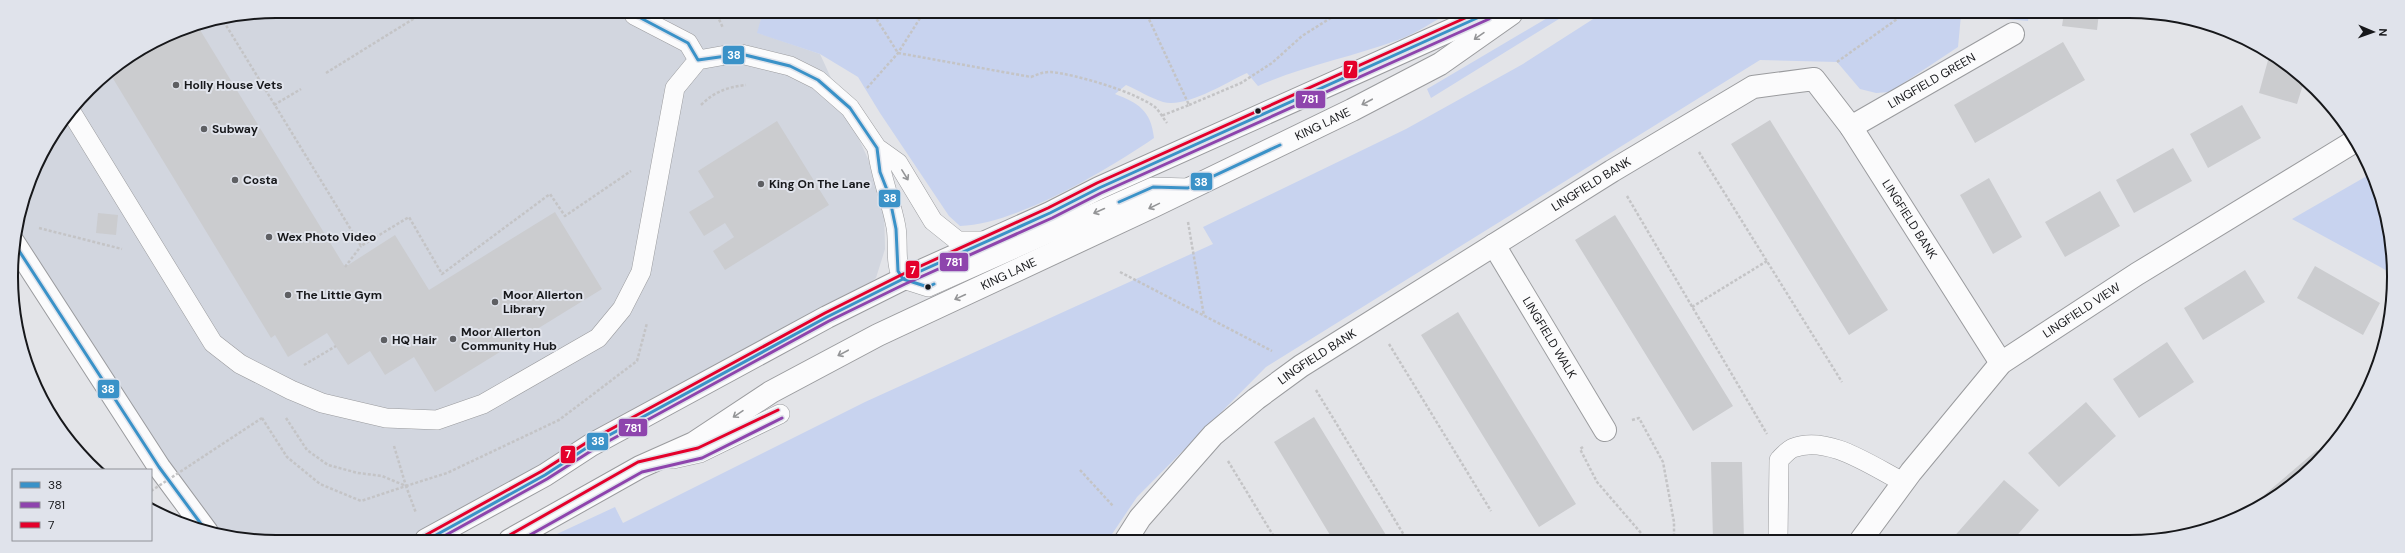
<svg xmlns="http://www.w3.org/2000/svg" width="2405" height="553" font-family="'DM Sans',sans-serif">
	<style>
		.built { fill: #d2d6df }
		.green { fill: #c8d3ef }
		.building { fill: #cbcccf }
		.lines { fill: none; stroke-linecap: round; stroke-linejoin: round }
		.service-casing { stroke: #9a9b9e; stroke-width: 20 }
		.minor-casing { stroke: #9a9b9e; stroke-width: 24 }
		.tertiary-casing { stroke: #9a9b9e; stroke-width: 24 }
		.trunk-casing { stroke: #9a9b9e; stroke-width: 24 }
		.path { stroke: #c4c4c6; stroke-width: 2.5; stroke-dasharray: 3 2; stroke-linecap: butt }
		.service { stroke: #fbfbfc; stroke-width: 19 }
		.minor { stroke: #fbfbfc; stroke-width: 22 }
		.tertiary { stroke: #fbfbfc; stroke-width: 22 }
		.trunk { stroke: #fbfbfc; stroke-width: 22 }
		.path-bridge { stroke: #c4c4c6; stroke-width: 2.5; stroke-dasharray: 3 2; stroke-linecap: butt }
		.bus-1-casing { stroke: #e0e3eb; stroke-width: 6 }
		.bus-2-casing { stroke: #e0e3eb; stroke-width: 6 }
		.bus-3-casing { stroke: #e0e3eb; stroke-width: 6 }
		.bus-1 { stroke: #3a92c8; stroke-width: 3 }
		.bus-2 { stroke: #8e44ad; stroke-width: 3 }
		.bus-3 { stroke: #e4002b; stroke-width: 3 }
		.oneway { stroke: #949597 }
		.poi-dot { fill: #5e5f63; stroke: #e0e3eb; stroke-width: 1.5 }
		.bus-dot { fill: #17181b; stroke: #e0e3eb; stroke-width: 1.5 }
		.labels { text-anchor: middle; stroke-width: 4; stroke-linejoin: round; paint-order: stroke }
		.street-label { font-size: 12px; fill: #17181b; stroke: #e0e3eb }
		.poi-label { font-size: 12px; font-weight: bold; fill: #17181b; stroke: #e0e3eb; text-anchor: start }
		.rim { fill: none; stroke: #17181b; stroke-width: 2 }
		.line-badge { stroke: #e0e3eb; stroke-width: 1.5 }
		.badge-label { font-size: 11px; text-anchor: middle; font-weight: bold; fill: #fff }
	</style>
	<rect width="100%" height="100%" fill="#e3e4e8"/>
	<!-- built -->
	<path class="built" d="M762,15L758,33L820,54L869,161L884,205L885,249L876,278L827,317L426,540H242L207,532L14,243L20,208L38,159L66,115L101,77L175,31L225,16Z"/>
	<!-- green -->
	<path class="green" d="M2029,13L2028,21L1961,15L1958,47L1890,92L1876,93L1860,89L1837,62L1760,60L1266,367L1137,497L1108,540H544L615,507L623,523L865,402L1213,244L1203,227L1406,129L1523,64L1601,14Z
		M1447,14C1431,23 1415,34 1398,40C1352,57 1303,66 1258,86L1247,73C1225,83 1187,108 1163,102C1150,98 1138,90 1126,85L1115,94C1138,103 1151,110 1154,138C1107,170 1017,224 960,226L949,216L880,113L858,77L820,54L757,33L762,15Z
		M1554,14H1567L1431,98L1427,89Z
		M2372,173C2384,205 2394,239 2393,274L2292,219Z"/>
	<!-- building -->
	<path class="building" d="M2064,13H2099L2097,30L2062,26Z
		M197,25L345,267L395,235L429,290L555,212L602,289L435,392L414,357L385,375L370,351L348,365L327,333L288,357L275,335L271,338L109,72L175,31Z
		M2063,42L2085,80L1975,143L1954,105Z
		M2270,53L2305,78L2297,104L2259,93Z
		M2242,105L2261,138L2208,168L2190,134Z
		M1770,120L1888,310L1849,335L1731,144Z
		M777,121L829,205L725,270L713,251L734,237L725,223L704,236L689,212L714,197L698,171Z
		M2173,148L2192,181L2134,213L2116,180Z
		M1989,178L2022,237L1993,254L1960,195Z
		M2100,191L2120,226L2065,257L2045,222Z
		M98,213L118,215L116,235L96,233Z
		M1615,215L1733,406L1693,431L1575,240Z
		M2315,266L2380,303L2363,335L2297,298Z
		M2245,270L2265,302L2203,340L2184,308Z
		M1458,312L1576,504L1539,527L1421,335Z
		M2167,342L2194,382L2139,418L2113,379Z
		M2371,376L2367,394L2343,427H2342Z
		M2086,402L2116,436L2059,487L2028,453Z
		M1314,417L1389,540H1333L1274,442Z
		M2317,450L2322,456L2316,464L2260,505L2257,501Z
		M1711,462H1742L1744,540H1713Z
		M2004,480L2039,510L2013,540H1951Z"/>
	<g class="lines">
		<!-- service casing -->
		<g class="service-casing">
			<path id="service" d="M634,15L688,43L698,60
				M70,110L213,343L240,364L291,390L322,403L386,418L437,420L483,404L598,338L622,309L641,272L675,88L698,60L726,55L741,54L790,66L818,80L850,108L877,148L898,163L933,221L958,241H987
				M877,148C880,175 891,200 896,227C899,244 894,263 903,279L928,287L1153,187L1188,188
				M673,459L700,453L780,414
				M1778,540L1779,460C1783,456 1788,450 1793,448C1828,434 1873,467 1903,482"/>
		</g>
		<!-- minor casing -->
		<g class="minor-casing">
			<g id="minor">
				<path id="s1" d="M1851,127L2013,34"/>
				<path id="s2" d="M1494,245L1605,430"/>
				<path id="s3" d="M1126,540L1140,518L1213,435L1256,399L1301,366L1612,171L1753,87L1814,79L1851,127L2001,363"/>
				<path id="s4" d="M1861,540L1911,472L2001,363L2137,274L2355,141"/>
			</g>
		</g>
		<!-- tertiary casing -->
		<g class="tertiary-casing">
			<g id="tertiary">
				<path d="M426,540L545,475L591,445L827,317L903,279L1050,213L1099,188L1487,14"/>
				<path id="s5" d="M510,540L640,467L694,443L771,392L878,335L1154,206L1352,110L1440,64L1511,14"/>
			</g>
		</g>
		<!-- trunk casing -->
		<g class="trunk-casing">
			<path id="trunk" d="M14,243L159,467L207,532"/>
		</g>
		<!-- path -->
		<path class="path" d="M717,15L723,28
			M874,15L898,53L1031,77C1038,74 1044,72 1051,72C1075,74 1139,93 1156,108C1160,112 1163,118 1167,123
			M1147,15L1189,105L1161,116
			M221,17L361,246L409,217L442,274L550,194L565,216L631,171
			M1837,62L1904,14
			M326,73L418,16
			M867,88L898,53L922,15
			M274,105L301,89
			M701,105C714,92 727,87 746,85
			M1189,105L1241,83L1272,63L1302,36L1337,14
			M1699,152L1842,382
			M1627,196L1767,434
			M1188,222L1204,316
			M39,228L122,249
			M345,267L361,246
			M1120,272L1272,351
			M1692,307L1767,261
			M1389,344L1491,511
			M304,365L336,346
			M1316,390L1407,540
			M262,418L287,457L320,484L361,501L406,486L416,513
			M286,418L307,450L328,465L358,473L382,476L406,486L447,473L559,420L637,361L647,323
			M1632,420L1639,418L1663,462L1674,522V540
			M394,446L406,486
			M1583,447L1580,449L1597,482L1647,540
			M1228,461L1276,540
			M1080,470L1113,506"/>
		<!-- service -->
		<use href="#service" class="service"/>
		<!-- minor -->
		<use href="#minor" class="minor"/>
		<!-- tertiary -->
		<use href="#tertiary" class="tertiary"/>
		<!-- trunk -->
		<use href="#trunk" class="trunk"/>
		<!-- path-bridge -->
		<path class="path-bridge" d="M151,491L262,418"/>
		<!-- bus-1 casing -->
		<g class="bus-1-casing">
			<path id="bus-1" d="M635,15L688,43L698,60L741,54L790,66L818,80L850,108L877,148L880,172L889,195L896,229L898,271L903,279L928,287L934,284
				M1119,202L1153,187L1188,188L1280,145
				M14,243L159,467L207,532
				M427,540L545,475L591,445L827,317L903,279L1050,213L1099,188L1486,14"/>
		</g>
		<!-- bus-2 casing -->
		<g class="bus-2-casing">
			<path id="bus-2" d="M437,540L547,479L594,449L829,321L905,284L1052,218L1101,193L1489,19
				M521,540L642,472L702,458L782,418"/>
		</g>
		<!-- bus-3 casing -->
		<g class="bus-3-casing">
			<path id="bus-3" d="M424,536L542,471L589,441L825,313L901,275L1048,208L1097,183L1474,14
				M508,536L638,462L698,448L778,410"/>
		</g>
		<!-- bus-1 -->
		<use href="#bus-1" class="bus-1"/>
		<!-- bus-2 -->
		<use href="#bus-2" class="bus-2"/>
		<!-- bus-3 -->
		<use href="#bus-3" class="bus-3"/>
	</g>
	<!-- one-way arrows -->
	<defs><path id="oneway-shaft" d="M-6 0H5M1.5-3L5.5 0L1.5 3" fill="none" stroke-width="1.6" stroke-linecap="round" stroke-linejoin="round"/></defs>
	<g class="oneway">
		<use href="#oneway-shaft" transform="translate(1479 36) rotate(145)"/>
		<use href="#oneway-shaft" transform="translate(1367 102) rotate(152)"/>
		<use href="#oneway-shaft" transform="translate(905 175) rotate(58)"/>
		<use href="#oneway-shaft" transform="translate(1154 206) rotate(154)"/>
		<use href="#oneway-shaft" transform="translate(1099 211) rotate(156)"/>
		<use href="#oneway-shaft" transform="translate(960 297) rotate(155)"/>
		<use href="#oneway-shaft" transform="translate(843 353) rotate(152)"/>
		<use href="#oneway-shaft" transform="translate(738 414) rotate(146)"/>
	</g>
	<!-- markers -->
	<g class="poi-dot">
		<circle cx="176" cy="85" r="4"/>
		<circle cx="204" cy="129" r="4"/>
		<circle cx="235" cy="180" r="4"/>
		<circle cx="761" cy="184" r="4"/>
		<circle cx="269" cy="237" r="4"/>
		<circle cx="288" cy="295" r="4"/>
		<circle cx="495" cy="302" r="4"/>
		<circle cx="453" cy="339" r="4"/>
		<circle cx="384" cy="340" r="4"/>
	</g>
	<g class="bus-dot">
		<circle cx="1258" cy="111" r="3.5"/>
		<circle cx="928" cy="287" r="3.5"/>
	</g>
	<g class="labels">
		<!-- street labels -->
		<g class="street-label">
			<text dy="4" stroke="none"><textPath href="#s1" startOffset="93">LINGFIELD GREEN</textPath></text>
			<text dy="4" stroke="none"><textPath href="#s5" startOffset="914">KING LANE</textPath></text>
			<text dy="4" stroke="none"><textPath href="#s3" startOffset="591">LINGFIELD BANK</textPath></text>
			<text dy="4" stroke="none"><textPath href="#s3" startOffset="1011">LINGFIELD BANK</textPath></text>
			<text dy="4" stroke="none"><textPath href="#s5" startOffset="566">KING LANE</textPath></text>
			<text dy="4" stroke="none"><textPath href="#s4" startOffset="322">LINGFIELD VIEW</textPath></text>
			<text dy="4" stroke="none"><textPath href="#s2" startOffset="108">LINGFIELD WALK</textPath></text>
			<text dy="4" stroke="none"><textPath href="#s3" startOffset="267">LINGFIELD BANK</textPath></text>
		</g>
		<!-- poi labels -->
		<g class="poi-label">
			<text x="184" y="89">Holly House Vets</text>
			<text x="212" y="133">Subway</text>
			<text x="243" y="184">Costa</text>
			<text x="769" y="188">King On The Lane</text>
			<text x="277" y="241">Wex Photo Video</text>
			<text x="296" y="299">The Little Gym</text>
			<text x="503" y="299">Moor Allerton<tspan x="503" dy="14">Library</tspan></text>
			<text x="461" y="336">Moor Allerton<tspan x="461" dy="14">Community Hub</tspan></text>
			<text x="392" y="344">HQ Hair</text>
		</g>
	</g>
	<!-- crop -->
	<path d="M0 0H2405V553H0ZM276 18H2129A258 258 0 0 1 2387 276V277A258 258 0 0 1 2129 535H276A258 258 0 0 1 18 277V276A258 258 0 0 1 276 18Z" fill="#e0e3eb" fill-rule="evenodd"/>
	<path class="rim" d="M276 18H2129A258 258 0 0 1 2387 276V277A258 258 0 0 1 2129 535H276A258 258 0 0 1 18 277V276A258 258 0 0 1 276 18Z"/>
	<g class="line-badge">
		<rect x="722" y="45" width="23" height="20" rx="4" fill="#3a92c8"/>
		<rect x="1343" y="60" width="15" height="19" rx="4" fill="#e4002b"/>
		<rect x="1295" y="90" width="31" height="19" rx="4" fill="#8e44ad"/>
		<rect x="1190" y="172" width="23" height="19" rx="4" fill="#3a92c8"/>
		<rect x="878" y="189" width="23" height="19" rx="4" fill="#3a92c8"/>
		<rect x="939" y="252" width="30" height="20" rx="4" fill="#8e44ad"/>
		<rect x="905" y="260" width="15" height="19" rx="4" fill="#e4002b"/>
		<rect x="97" y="379" width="23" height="20" rx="4" fill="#3a92c8"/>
		<rect x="618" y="418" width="30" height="19" rx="4" fill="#8e44ad"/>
		<rect x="586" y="432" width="23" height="19" rx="4" fill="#3a92c8"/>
		<rect x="560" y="445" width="16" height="19" rx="4" fill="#e4002b"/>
	</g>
	<g class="badge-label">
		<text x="734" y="59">38</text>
		<text x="1350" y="73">7</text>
		<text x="1310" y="103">781</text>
		<text x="1201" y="186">38</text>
		<text x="890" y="202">38</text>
		<text x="954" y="266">781</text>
		<text x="913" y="274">7</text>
		<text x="108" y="393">38</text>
		<text x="633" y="432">781</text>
		<text x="598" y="445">38</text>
		<text x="568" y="458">7</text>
	</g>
	<!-- legend -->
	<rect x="12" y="469" width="140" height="72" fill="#e0e3eb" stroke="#909298"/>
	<rect x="20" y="482" width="20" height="6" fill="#3a92c8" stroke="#909298"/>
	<text x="48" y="489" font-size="12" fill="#17181b">38</text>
	<rect x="20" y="502" width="20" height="6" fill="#8e44ad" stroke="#909298"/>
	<text x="48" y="509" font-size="12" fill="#17181b">781</text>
	<rect x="20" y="522" width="20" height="6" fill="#e4002b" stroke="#909298"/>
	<text x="48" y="529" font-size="12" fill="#17181b">7</text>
	<!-- north arrow -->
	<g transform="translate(2373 32) rotate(92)" stroke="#e0e3eb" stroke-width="3" paint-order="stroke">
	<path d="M0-3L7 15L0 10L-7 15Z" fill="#17181b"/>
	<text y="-6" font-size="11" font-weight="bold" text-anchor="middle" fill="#17181b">N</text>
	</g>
</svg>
